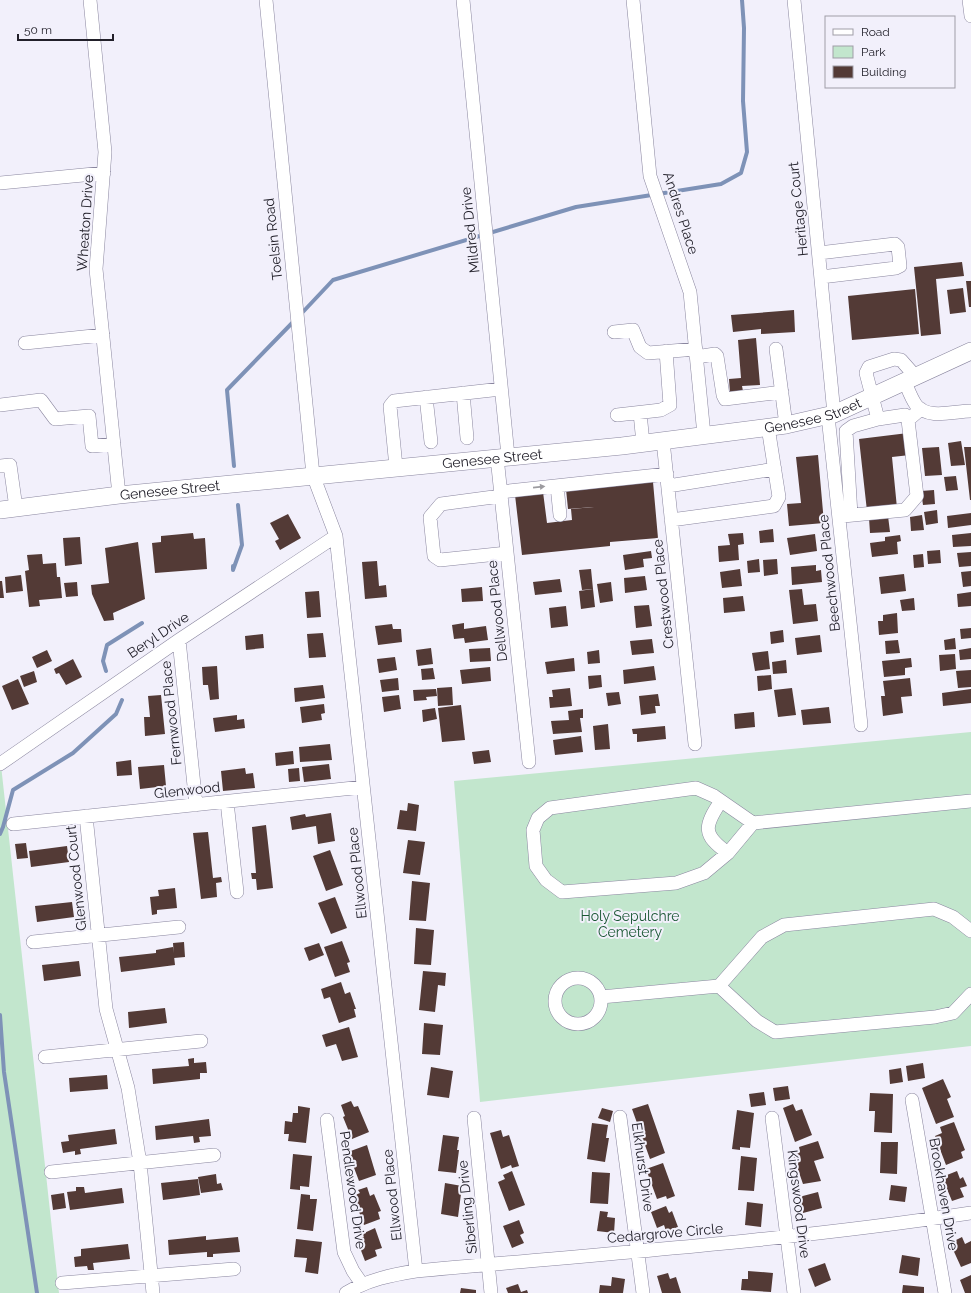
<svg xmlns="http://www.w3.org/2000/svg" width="971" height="1293" font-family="Raleway,sans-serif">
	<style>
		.green { fill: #c2e6cd }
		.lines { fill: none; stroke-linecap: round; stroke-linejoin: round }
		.stream { stroke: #7e92b7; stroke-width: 4 }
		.building { fill: #533a36 }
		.minor-casing { stroke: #8a869f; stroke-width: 14 }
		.major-casing { stroke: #8a869f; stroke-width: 18 }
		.minor { stroke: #fff; stroke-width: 13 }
		.major { stroke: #fff; stroke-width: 17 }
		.oneway { fill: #9c9b9f }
		.labels { text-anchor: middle; stroke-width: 4; stroke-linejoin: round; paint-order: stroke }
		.street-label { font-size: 14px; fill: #22202a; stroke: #f2f0fb }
		.park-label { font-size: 14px; fill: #1a5734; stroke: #f2f0fb }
	</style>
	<rect width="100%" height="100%" fill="#f2f0fb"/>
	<!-- green -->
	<path class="green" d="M971,732V1046L480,1102L454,781Z
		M0,756L59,1293H0Z"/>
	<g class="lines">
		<!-- stream -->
		<path class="stream" d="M301,314L333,280L576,207L721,184L741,173L747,152L743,101L744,28L742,0
			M234,466L227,390L295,320
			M233,566V570L242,545L238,505
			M106,671L103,661L107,645L142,623
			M0,834L3,827L13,790L73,753L116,714L122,700
			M0,1015L4,1072L37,1293"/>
	</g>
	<!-- building -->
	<path class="building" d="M962,262L964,276L936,279L941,334L921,336L914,267Z
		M966,281H971V307H969Z
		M963,288L966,312L950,314L947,290Z
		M915,289L919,334L852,340L848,296Z
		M794,310L795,332L761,334V329L733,332L731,315Z
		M756,338L760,385L742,386L743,391L730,393L729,379L741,378L738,340Z
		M908,433L910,455L892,457L897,508L867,511L859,439Z
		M961,441L965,465L951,466L948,443Z
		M939,447L942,475L925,476L922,448Z
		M964,447H971V500H970Z
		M818,455L824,523L789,526L787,504L801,503L796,457Z
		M956,476L958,490L946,491L944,477Z
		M653,482L658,538L610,542V546L522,555L515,495L543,492L547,523L572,520L571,509L594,507L568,509L566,489Z
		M934,490L935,504L923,505L921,491Z
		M937,510L938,523L926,525L924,512Z
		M971,513V525L948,528L947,516Z
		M288,514L301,538L280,550L275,541L279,539L270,523Z
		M922,515L924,530L911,531L910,517Z
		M888,516L890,532L870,533L869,518Z
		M773,529L774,542L760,543L759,531Z
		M193,533L194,539L205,538L207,569L155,573L152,543L161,542V536Z
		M743,533L744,544L738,545L739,560L719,562L718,546L730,545L728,534Z
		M971,533V546L953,547L952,535Z
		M815,534L817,551L790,555L787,538Z
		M900,535L901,541L897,542L898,554L872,557L870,543L885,541V537Z
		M80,537L82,564L65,566L63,538Z
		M138,542L145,599L113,613L114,620L104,621L92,594L91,585L109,583L105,548Z
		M940,550L941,563L928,564L927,551Z
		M651,551L652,558L643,559L644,567L625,570L623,555Z
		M971,552V566L959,567L957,553Z
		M42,554L43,564L56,563L57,577H60L62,598L39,600L40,606L29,607L25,571L29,570L27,555Z
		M923,554L924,567L914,568L913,555Z
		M759,559L760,572L748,573L747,561Z
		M777,559L778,574L764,576L763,560Z
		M377,561L379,586L386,585L387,597L365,599L362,562Z
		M816,565V571L821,570L822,582L792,585L791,567Z
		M591,569L593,589L582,590L579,570Z
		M740,569L742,586L722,588L720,572Z
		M971,571V586L963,587L961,572Z
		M904,574L906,591L881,594L879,577Z
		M21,575L23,591L6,593L5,577Z
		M645,576L647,590L625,593L624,578Z
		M560,579L562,592L535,595L533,582Z
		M0,581H2L4,598H0Z
		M77,582L78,596L66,597L64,583Z
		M611,582L613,601L600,603L597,584Z
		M482,587L483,601L462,602L461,589Z
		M593,589L595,607L581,609L579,591Z
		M802,589L804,605L816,604L818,621L793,624L789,590Z
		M319,591L321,617L307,618L305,592Z
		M971,592V606L958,607L957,594Z
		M743,596L745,611L724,613L723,598Z
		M914,598L915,610L902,611L900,600Z
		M649,605L652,626L636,628L634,606Z
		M566,606L568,626L551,628L549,608Z
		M897,613L898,633L879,635L878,621H883V615Z
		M464,623V629L486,626L488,640L465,643L464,638L454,639L452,625Z
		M392,624L393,629H401L402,642L378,645L375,626Z
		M971,628V638L961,639L960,629Z
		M783,630L784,642L771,644L770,632Z
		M323,633L326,657L309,658L307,634Z
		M263,634L264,648L246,650L245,636Z
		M820,635L822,652L797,655L795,638Z
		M955,638L956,649L945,650L944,640Z
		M652,639L654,653L632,655L630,641Z
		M898,640L900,653L886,654L885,641Z
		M431,648L433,664L418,666L416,650Z
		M490,648L491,661L470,662L469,649Z
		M971,648V659L960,660L959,650Z
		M47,650L52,661L37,668L32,657Z
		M599,650L600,663L588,664L587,652Z
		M768,651L770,669L755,671L752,653Z
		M955,654L956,669L940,671L939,655Z
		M395,657L397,670L379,673L377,659Z
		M574,658L575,671L547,674L545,662Z
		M911,658L912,667L905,668V675L884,677L882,661Z
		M73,659L82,677L66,685L59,673L56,674L54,669Z
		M786,660L787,673L773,674L772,662Z
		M217,666L219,699L210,700L208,685H203L202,667Z
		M654,666L656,680L624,684L623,670Z
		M490,667L491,681L462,684L460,670Z
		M433,668L435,679L422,680L421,669Z
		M971,670V687L958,688L956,671Z
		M34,671L37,682L24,687L20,676Z
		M601,675L602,687L589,689L588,676Z
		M771,675L772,689L758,691L757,676Z
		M398,678L399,690L382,692L380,680Z
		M910,678L912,696L901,697L903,713L883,716L881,696H885L883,681Z
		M18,679L29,704L12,710L2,686Z
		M323,685L325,698L295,702L294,688Z
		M452,687L453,705L438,706L437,688Z
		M570,688L572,706L550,708L549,697H553L552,690Z
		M792,688L796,715L778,717L774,690Z
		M436,689L437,696L426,697L427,700L414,701L413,690Z
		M971,689V703L943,706L942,693Z
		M619,692L621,704L608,706L606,693Z
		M658,694L660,706H655L656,713L641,715L639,696Z
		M161,695L165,734L145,736L144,717H150L148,696Z
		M399,695L401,709L384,712L382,697Z
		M324,704L325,713L321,714L322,720L302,723L300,707Z
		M461,705L465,740L442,742L438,708Z
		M829,707L831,723L803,725L801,710Z
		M435,708L437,719L423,722L422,710Z
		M583,709V718H580L582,732L553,734L551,721L569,720L568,711Z
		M754,712L755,727L735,729L734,714Z
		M237,715V720L244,719L245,728L215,732L213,718Z
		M608,724L610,749L595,750L593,726Z
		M665,726L666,739L637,742V734H633L632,729Z
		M581,736L583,752L555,755L553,740Z
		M330,744L332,760L300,762L299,747Z
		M489,750L491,762L474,764L472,752Z
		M293,751L294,764L276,766L275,753Z
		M131,760L132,775L117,776L116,762Z
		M329,764L331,779L304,782L302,767Z
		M164,765L166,786L140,789L138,767Z
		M245,768L246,774L253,773L255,788L223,791L221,771Z
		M299,768L300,781L289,782L288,769Z
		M408,803L419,805L416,831L397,829L400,810L407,811Z
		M331,813L335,841L318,844L316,826L292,830L290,817L305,814L306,817Z
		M266,825L273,888L257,890L256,879H252L251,873H256L252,827Z
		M208,832L213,878L221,877L222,882L216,883L217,897L201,899L193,833Z
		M408,840L425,842L420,875L403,873Z
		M26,843L28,858L17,859L15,844Z
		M67,846L69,862L31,867L29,851Z
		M330,850L343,885L326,891L313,856Z
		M412,881L430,883L426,921L409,920Z
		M175,888L177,908L157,910V914L152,915L150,897L159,896L158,890Z
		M335,897L347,928L331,934L318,903Z
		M72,902L74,917L37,922L35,906Z
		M416,928L434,930L431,965L414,964Z
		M342,941L350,962L347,963L350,972L335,977L324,947Z
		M184,942L185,957L174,958L173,943Z
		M319,943L324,955L309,961L304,948Z
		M173,947L175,965L121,972L119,957L156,953V950Z
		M79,961L81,976L44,981L42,965Z
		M423,971L446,973L445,986L438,985L435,1012L419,1010Z
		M341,982L345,994L350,992L356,1009H354L356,1017L339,1023L330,997L324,999L321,989Z
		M165,1008L167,1023L129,1028L128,1012Z
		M424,1023L443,1025L440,1055L422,1054Z
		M349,1027L358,1057L342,1061L336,1044L326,1047L322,1035Z
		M194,1058V1063L206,1062L207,1073H200V1079L153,1084L152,1069L189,1066L188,1059Z
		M923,1063L925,1078L908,1081L906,1066Z
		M431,1067L453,1071L449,1098L427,1095Z
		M901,1068L903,1082L890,1084L889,1070Z
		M107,1075L108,1089L70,1092L69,1078Z
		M943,1079L951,1097L947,1099L954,1117L936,1124L922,1088Z
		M788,1086L790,1099L775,1101L773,1088Z
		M764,1092L766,1105L751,1107L749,1094Z
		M870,1093L893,1094L892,1133L874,1132L875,1111H869Z
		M351,1101L354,1107L358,1106L369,1132L352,1139L343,1117L345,1116L341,1105Z
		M648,1104L665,1153L650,1159L632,1109Z
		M793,1104L796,1111L802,1109L812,1135L795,1142L783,1108Z
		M298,1106L310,1108L306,1143L288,1141L289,1134H284L285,1121L292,1122L293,1113H298Z
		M602,1108L613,1111L610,1122L598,1118Z
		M737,1110L754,1113L750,1148L740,1147V1150L732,1149Z
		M209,1119L211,1136L199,1137L200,1142L194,1143L193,1136L156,1140L155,1126Z
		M954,1122L965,1150L961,1152L963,1158L946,1165L935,1136L942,1133L940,1127Z
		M592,1123L608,1125L606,1138H609L605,1162L587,1159Z
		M115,1129L117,1144L80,1149L81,1154L75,1155V1151L63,1153L61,1142L69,1141L68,1135Z
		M501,1130L503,1137L509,1135L519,1166L512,1168L511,1165L501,1169L490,1133Z
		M443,1135L459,1137L457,1150H459L456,1173L438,1171Z
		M818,1141L824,1158L814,1161L821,1181L803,1184L793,1155L800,1152L799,1147Z
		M881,1142H898L897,1174L880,1173Z
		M367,1145L376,1175L359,1181L348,1152Z
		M293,1154L312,1156L309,1187L300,1186V1190L290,1189Z
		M741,1156L757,1158L754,1191L738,1190Z
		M663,1163L675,1196L667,1199L666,1196L657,1199L646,1169Z
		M512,1171L525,1205L509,1211L498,1182L505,1179L503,1175Z
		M957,1171L960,1179L963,1177L967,1186L960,1188L964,1197L952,1201L942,1177Z
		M592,1172L610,1173L608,1204L590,1203Z
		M216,1174L217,1184L221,1183L223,1190L201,1193L198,1177Z
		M198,1179L200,1195L163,1200L161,1183Z
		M445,1183L462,1186L458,1217L441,1214Z
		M891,1185L907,1187L905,1202L889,1200Z
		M76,1187H84L85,1193L122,1188L124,1203L70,1210L67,1192L76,1191Z
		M367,1187L370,1196L374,1194L381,1211L378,1212L380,1219L364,1225L353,1196L360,1193L358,1190Z
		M818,1192L822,1208L803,1213L799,1197Z
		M64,1193L66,1208L53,1210L51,1195Z
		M301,1194L310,1195V1199H317L313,1231L297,1229Z
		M747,1202L763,1204L761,1227L745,1225Z
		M666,1206L669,1213L672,1211L678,1227L666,1231L664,1225L657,1228L651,1212Z
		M600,1211L608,1212L607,1217L615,1218L614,1233L597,1231Z
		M519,1220L524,1233L520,1235L524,1243L512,1248L503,1226Z
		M375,1228L382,1248L375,1250L377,1256L365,1261L357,1240L364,1237L362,1234Z
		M206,1236V1240L238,1237L240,1252L213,1254V1257H207V1252L169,1255L168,1240Z
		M962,1237L965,1244L971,1241V1263L961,1267L950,1243Z
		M296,1239L322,1242L318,1274L305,1272L307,1258L294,1257Z
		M128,1244L130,1259L93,1263L94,1270H88L87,1266L75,1267L74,1257L81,1256V1249Z
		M902,1255L920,1258L918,1276L899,1273Z
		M825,1263L831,1280L815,1287L808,1269Z
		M748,1271L773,1273L771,1292L741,1290L742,1279H748Z
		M668,1273L670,1279L676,1277L681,1293H662L657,1276Z
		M971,1275V1293H965L960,1280Z
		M612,1277L625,1279L623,1293H599L600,1285L611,1286Z
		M518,1284L521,1292L527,1290L528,1293H508L506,1288Z
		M903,1285L924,1287V1293H902Z
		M461,1288L476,1290V1293H460Z"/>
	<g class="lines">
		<!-- minor casing -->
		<g class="minor-casing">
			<path id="minor" d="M90,0L105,152L96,269L119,495
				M266,0L313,475L336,536L416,1271
				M463,0L508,456
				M633,0L650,176L690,292L704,435
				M794,0L834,414
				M969,0L971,16
				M0,183L104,173
				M819,253L895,244L898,247L900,266L896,268L821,277
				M614,332L633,330L640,347L648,353L696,349
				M25,343L103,335
				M776,349L786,425
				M696,357L715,354L717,356L723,395L725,399L782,392
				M905,382C908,389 911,398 916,405C928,420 954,411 971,411
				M463,393L467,438
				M426,397L431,442
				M0,405L41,400L55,419L89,416L92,446L114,444
				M640,413L643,443
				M617,415L661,410L670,405L666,351
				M828,416L861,725
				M878,419L905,415L908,420
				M663,441L695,744
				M497,457L529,762
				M0,466L10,465L16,508
				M396,467L390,406L394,401L501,389
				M557,486L560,515
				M668,486L775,469
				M500,492L667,474
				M501,496L441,504L430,517L434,556L440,560L507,553
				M851,515L846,431L853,426L878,419L866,373L869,367L894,359L901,360L916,377
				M843,516L905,510L917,496L908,420L921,409
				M671,520L774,506L779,497L768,427
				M179,640L196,805
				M0,764L179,640L336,536
				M721,801C704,826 702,835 728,853
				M227,802L237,892
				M86,816L106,1009L128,1088L140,1163L153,1293
				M753,823L728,853L704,873L676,883L562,892L546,880L536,866L533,830L538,818L550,808L696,788L714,796L753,823L971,801
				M13,824L363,787
				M971,931L953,917L934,909L784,925L762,937L719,986L757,1021L775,1032L935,1017L953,1013L971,994
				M33,942L179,927
				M555 1001a23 23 0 1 1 46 0a23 23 0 1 1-46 0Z
				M601,997L719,986
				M45,1057L201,1041
				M912,1100L945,1293
				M620,1117L643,1293
				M474,1118L491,1293
				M772,1118L794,1293
				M327,1120L344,1252L353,1271L362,1284
				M51,1172L214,1155
				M62,1283L234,1269
				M346,1293C367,1280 391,1275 416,1271C601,1254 787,1241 971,1213"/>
		</g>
		<!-- major casing -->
		<g class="major-casing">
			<g id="major">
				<path id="s1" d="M0,510L119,495L622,446L786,425L834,414L971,351"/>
			</g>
		</g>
		<!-- minor -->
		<use href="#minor" class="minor"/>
		<!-- major -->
		<use href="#major" class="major"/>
	</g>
	<!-- one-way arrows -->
	<defs><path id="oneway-solid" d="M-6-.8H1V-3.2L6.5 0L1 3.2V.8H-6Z"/></defs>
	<use class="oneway" href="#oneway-solid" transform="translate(539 487) rotate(-6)"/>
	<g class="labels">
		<!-- street labels -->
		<g class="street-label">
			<text transform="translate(798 209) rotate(-96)" y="5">Heritage Court</text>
			<text transform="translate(681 213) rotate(72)" y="5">Andres Place</text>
			<text transform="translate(85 223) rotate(-86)" y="5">Wheaton Drive</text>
			<text transform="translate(470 230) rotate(-96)" y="5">Mildred Drive</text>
			<text transform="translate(273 239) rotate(-96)" y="5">Toelsin Road</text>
			<text dy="5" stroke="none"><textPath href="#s1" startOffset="819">Genesee Street</textPath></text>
			<text dy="5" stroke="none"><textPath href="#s1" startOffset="495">Genesee Street</textPath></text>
			<text dy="5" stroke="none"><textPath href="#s1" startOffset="171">Genesee Street</textPath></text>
			<text transform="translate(829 573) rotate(-96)" y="5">Beechwood Place</text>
			<text transform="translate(663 594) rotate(-96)" y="5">Crestwood Place</text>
			<text transform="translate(497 611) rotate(-96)" y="5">Dellwood Place</text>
			<text transform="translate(158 635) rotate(-34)" y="5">Beryl Drive</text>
			<text transform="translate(171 713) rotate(-96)" y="5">Fernwood Place</text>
			<text transform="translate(187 790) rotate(-6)" y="5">Glenwood</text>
			<text transform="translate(357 873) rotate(-96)" y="5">Ellwood Place</text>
			<text transform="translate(76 878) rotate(-96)" y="5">Glenwood Court</text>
			<text transform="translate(643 1167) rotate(82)" y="5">Elkhurst Drive</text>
			<text transform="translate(353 1190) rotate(82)" y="5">Pendlewood Drive</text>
			<text transform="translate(944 1194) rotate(80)" y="5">Brookhaven Drive</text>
			<text transform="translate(392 1195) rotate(-96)" y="5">Ellwood Place</text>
			<text transform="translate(799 1204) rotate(83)" y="5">Kingswood Drive</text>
			<text transform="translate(467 1207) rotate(-96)" y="5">Siberling Drive</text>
			<text transform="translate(665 1233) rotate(-5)" y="5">Cedargrove Circle</text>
		</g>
		<!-- park labels -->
		<g class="park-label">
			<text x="630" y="921">Holy Sepulchre<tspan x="630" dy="16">Cemetery</tspan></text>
		</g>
	</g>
	<!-- legend -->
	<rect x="825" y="16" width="130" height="72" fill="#f2f0fb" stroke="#9f9da7"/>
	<rect x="833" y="29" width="20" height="6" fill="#ffffff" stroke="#9f9da7"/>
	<text x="861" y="36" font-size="12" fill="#22202a">Road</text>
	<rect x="833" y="46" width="20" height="12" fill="#c2e6cd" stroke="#9f9da7"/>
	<text x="861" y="56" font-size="12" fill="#22202a">Park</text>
	<rect x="833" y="66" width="20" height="12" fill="#533a36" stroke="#9f9da7"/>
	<text x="861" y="76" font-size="12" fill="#22202a">Building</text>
	<!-- scale -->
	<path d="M18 34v6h95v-6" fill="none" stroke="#22202a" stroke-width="2"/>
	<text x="24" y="34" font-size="12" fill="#22202a" stroke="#f2f0fb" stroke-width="3" paint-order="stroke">50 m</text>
</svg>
